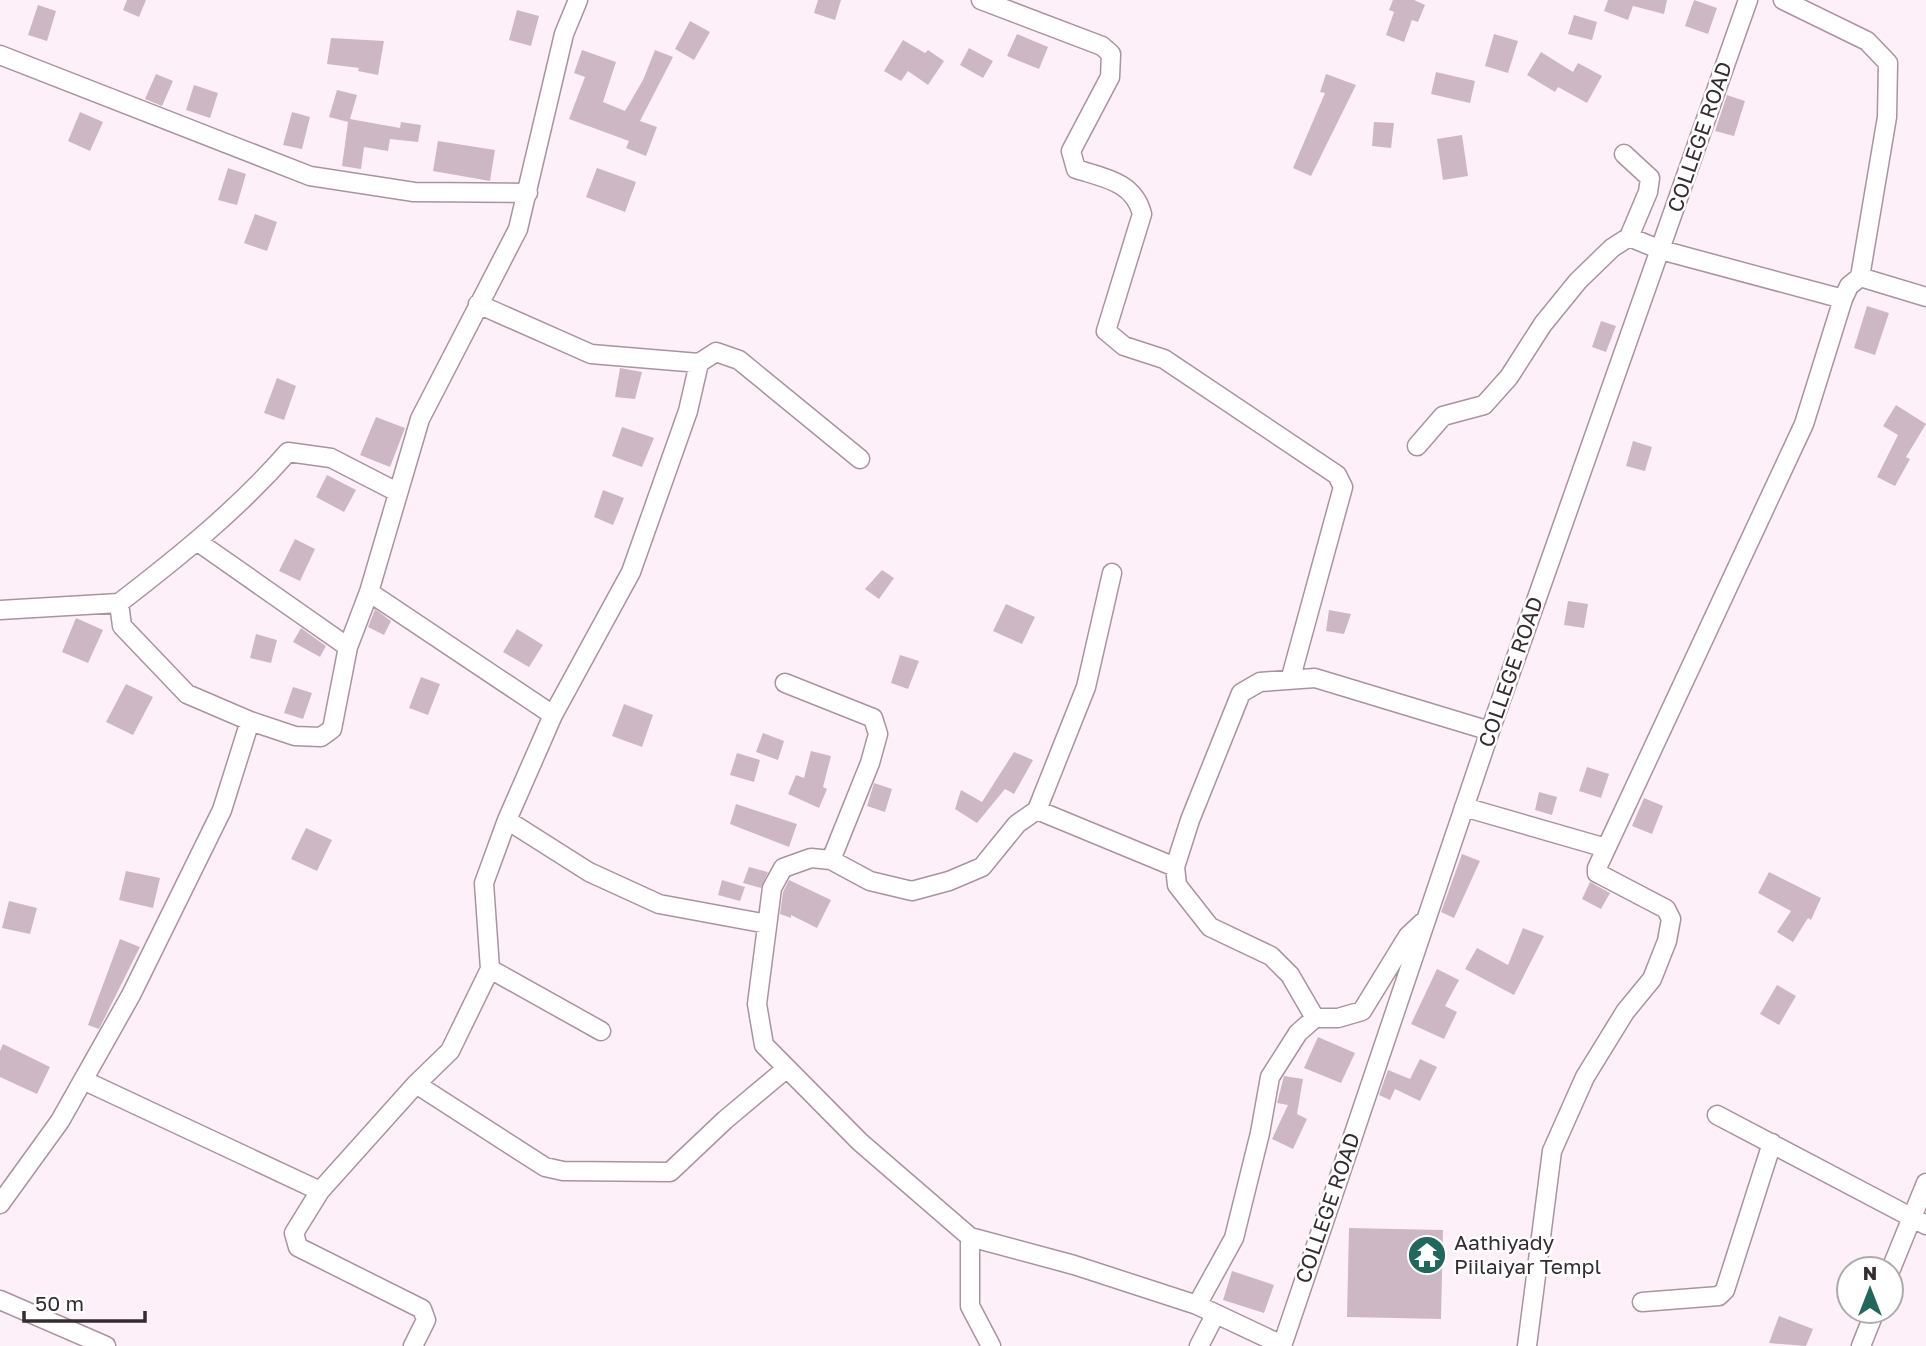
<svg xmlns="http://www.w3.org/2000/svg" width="1926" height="1346" font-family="'Golos Text',sans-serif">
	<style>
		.building { fill: #ceb7c5 }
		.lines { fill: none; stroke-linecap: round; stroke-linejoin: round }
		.minor-casing { stroke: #a9939f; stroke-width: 21 }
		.minor { stroke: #fff; stroke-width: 18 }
		.labels { text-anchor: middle; stroke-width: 5; stroke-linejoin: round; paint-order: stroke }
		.street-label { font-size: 21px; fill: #352c31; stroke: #fff }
		.poi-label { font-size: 21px; fill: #352c31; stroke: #fff; text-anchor: start }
	</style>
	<rect width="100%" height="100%" fill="#fef0f8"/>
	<!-- building -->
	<path class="building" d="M127,0H146L139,17L123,10Z
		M818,0H841L835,20L814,13Z
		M1393,0H1414L1425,5L1418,22L1412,20L1404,42L1386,35L1394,12L1389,10Z
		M1608,0H1667L1664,14L1633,6L1628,20L1604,11Z
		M1694,0L1717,8L1708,34L1685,26Z
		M38,5L56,11L47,41L28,35Z
		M517,10L539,16L531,46L509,40Z
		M1574,15L1597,22L1592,40L1568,34Z
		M690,21L710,32L694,60L675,49Z
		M1017,34L1048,47L1039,69L1007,56Z
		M1494,34L1518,41L1508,73L1485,66Z
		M331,38L384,41L378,75L358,71L359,68L327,64Z
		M903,40L925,53L928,50L944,61L928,85L908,71L901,81L884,71Z
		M969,48L993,61L983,78L960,65Z
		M582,50L616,62L603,102L625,111L643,80L655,50L673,57L640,121L657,127L646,156L626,148L629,141L569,119L585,77L574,73Z
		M1541,52L1573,72L1578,63L1602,76L1587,103L1558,87L1555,92L1527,75Z
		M1436,72L1475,81L1470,103L1431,94Z
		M156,74L173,81L162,106L145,99Z
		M1326,74L1356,85L1311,176L1293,168L1325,93L1320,92Z
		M194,85L218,93L210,118L186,110Z
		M337,90L357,95L350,119L400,128L401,122L421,125L418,142L390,139L388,151L364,147L361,169L342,166L348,122L329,117Z
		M1727,95L1745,101L1734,136L1715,131Z
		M80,112L103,122L90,151L68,141Z
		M292,112L310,117L302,149L283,145Z
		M1374,122L1394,123L1391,148L1372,146Z
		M1462,135L1468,176L1443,180L1437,139Z
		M438,141L495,150L490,181L433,171Z
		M228,168L246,174L237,205L218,200Z
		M597,168L636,182L625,212L586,197Z
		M255,214L277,222L267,251L244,243Z
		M1867,306L1889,313L1875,355L1854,348Z
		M1601,321L1616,326L1606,352L1592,347Z
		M620,368L642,372L635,399L615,397Z
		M277,378L296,386L284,420L264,413Z
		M1896,405L1926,424L1906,457L1910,459L1895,486L1877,477L1898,435L1883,426Z
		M376,417L405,428L390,467L360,455Z
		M622,427L654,438L642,467L612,456Z
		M1633,441L1652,447L1645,471L1626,466Z
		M327,475L356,490L344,512L316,497Z
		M603,490L624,498L613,525L594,517Z
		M295,539L315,549L300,581L279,571Z
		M882,570L894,578L879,599L865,589Z
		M1568,601L1588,604L1584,628L1564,625Z
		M1006,604L1035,617L1022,644L993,631Z
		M375,609L391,621L384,635L368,627Z
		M1329,610L1351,614L1344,634L1326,631Z
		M76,618L103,630L88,663L62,652Z
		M301,628L326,646L320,657L293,642Z
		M517,629L543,645L529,667L503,652Z
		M256,634L277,640L271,663L250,658Z
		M900,655L919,661L908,689L891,683Z
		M421,677L440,684L428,715L409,708Z
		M126,684L153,697L133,735L106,722Z
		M293,687L312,693L303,719L284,713Z
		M624,704L653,715L642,747L612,736Z
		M763,733L784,741L778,760L756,752Z
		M811,751L831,756L823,787L827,789L819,808L788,794L796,775L804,778Z
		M1014,752L1033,760L1014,794L1005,789L977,823L955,809L961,790L982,802Z
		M737,753L760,760L754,782L730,775Z
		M1587,767L1609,774L1601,798L1579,791Z
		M874,783L892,789L885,812L867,806Z
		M1539,792L1557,797L1552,815L1535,810Z
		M1644,798L1663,806L1652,834L1632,826Z
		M736,804L797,824L789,847L730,824Z
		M306,828L332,840L317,871L291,859Z
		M1462,854L1480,861L1454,918L1441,912Z
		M749,867L768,872L761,888L743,883Z
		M126,871L160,878L153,908L119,900Z
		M1769,872L1821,898L1811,920L1808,918L1793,942L1777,932L1791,911L1758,893Z
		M722,880L745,887L740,901L718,895Z
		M789,880L831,900L817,928L791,915V918L780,914L783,892Z
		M1590,882L1610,893L1601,909L1582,899Z
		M9,901L37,908L30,934L2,928Z
		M1523,928L1544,936L1514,995L1465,969L1477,948L1508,965Z
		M120,939L140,947L99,1029L88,1025Z
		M1437,969L1459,980L1445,1006L1457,1012L1444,1039L1411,1024Z
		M1777,985L1796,996L1779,1025L1760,1014Z
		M1318,1037L1355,1053L1341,1083L1304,1068Z
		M3,1044L50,1067L37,1094L0,1077V1051Z
		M1420,1059L1437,1067L1420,1101L1395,1089L1390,1100L1379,1095L1388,1070L1410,1079Z
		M1284,1076L1303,1079L1297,1114L1307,1119L1293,1149L1272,1139L1288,1105L1277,1103Z
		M1349,1228L1443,1230L1441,1319L1347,1317Z
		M1232,1271L1274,1285L1264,1313L1223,1300Z
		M1779,1316L1813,1329L1806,1346L1769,1343Z"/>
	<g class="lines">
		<!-- minor casing -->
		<g class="minor-casing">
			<path id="minor" d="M981,0L1102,46L1111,54L1110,77L1071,151L1076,169C1105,178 1134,182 1142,214L1106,331L1124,346L1164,359L1337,475L1343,487L1291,677
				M1783,0L1867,41L1888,63L1887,117L1860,277
				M0,55L310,176L414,192L528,193
				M1624,154L1650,178L1648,192L1629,237
				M478,304L591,354L699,363L716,352L739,360L860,459
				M1417,446L1443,416L1484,405L1509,377L1543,324L1578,281L1612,248L1629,237L1661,250L1843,299L1849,286L1860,277L1926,297
				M198,542L348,647
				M369,592L553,715
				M0,610L119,603
				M785,683L873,718L878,734L870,763L831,860
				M250,721L187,694L122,626L119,603C180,556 237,510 288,452L331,458L397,492
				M1464,807L1606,848
				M1037,810L1086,687L1112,573
				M507,820L589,872L659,904L767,924
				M490,969L601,1031
				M1315,1018L1290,975L1271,956L1210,927L1177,885L1175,867L1190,820L1241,693L1260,682L1315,678L1490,731
				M83,1080L320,1191
				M416,1084L545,1167L563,1171L670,1172L725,1120L787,1068
				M1717,1115L1926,1225
				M0,1204L60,1121L131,995L222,810L250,721L295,736L321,737L332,729L348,647L369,592L420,419L518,229L564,34L578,0
				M970,1237L1074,1265L1197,1305L1282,1345
				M1891,1269L1926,1183
				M0,1300L106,1346
				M1642,1302L1719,1296L1725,1290L1772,1143
				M1197,1305L1234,1238L1260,1133L1270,1077L1298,1033L1315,1018H1338L1362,1011L1408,936L1423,922
				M413,1346L426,1320L422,1309L298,1247L294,1233L320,1191L416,1084L450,1051L490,969L484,883L507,820L553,715L631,572L688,411L699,363
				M991,1346L970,1306V1237L860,1142L764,1045L757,1004L772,888L783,868L811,858L831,860L870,881L912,891L949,881L982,867L1017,824L1037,810L1175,867
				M1199,1346L1215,1315
				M1282,1346L1490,731L1748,0
				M1527,1346L1552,1151L1585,1077L1625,1012L1652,979L1667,941L1671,919L1666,909L1603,876L1597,873V868L1804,424L1843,299
				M1861,1346L1875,1311"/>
		</g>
		<!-- minor -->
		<use href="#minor" class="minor"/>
	</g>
	<!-- icons -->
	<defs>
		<g id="temple-disc" transform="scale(2.0125)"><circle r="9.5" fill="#20685c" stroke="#fff"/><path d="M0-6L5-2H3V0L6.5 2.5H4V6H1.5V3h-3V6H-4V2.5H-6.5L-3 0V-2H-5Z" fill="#fff"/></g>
	</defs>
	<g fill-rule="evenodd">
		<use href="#temple-disc" x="1427" y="1255"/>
	</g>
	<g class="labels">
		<!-- street labels -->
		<g class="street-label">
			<text transform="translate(1700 137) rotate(-71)" y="7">COLLEGE ROAD</text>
			<text transform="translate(1511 672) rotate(-71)" y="7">COLLEGE ROAD</text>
			<text transform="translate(1328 1208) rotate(-71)" y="7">COLLEGE ROAD</text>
		</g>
		<!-- poi labels -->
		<g class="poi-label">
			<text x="1454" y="1250">Aathiyady<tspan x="1454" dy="24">Piilaiyar Templ</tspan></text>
		</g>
	</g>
	<!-- north arrow -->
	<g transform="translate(1870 1290)"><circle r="33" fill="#ffffff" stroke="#aeabad" stroke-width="2"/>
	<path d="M0-5L12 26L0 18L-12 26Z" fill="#20685c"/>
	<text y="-10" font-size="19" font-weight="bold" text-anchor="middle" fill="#352c31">N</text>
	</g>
	<!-- scale -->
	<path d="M24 1311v10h121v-10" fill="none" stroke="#352c31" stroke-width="3.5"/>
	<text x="35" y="1311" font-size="21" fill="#352c31" stroke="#ffffff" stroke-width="5" paint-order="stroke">50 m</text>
</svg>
